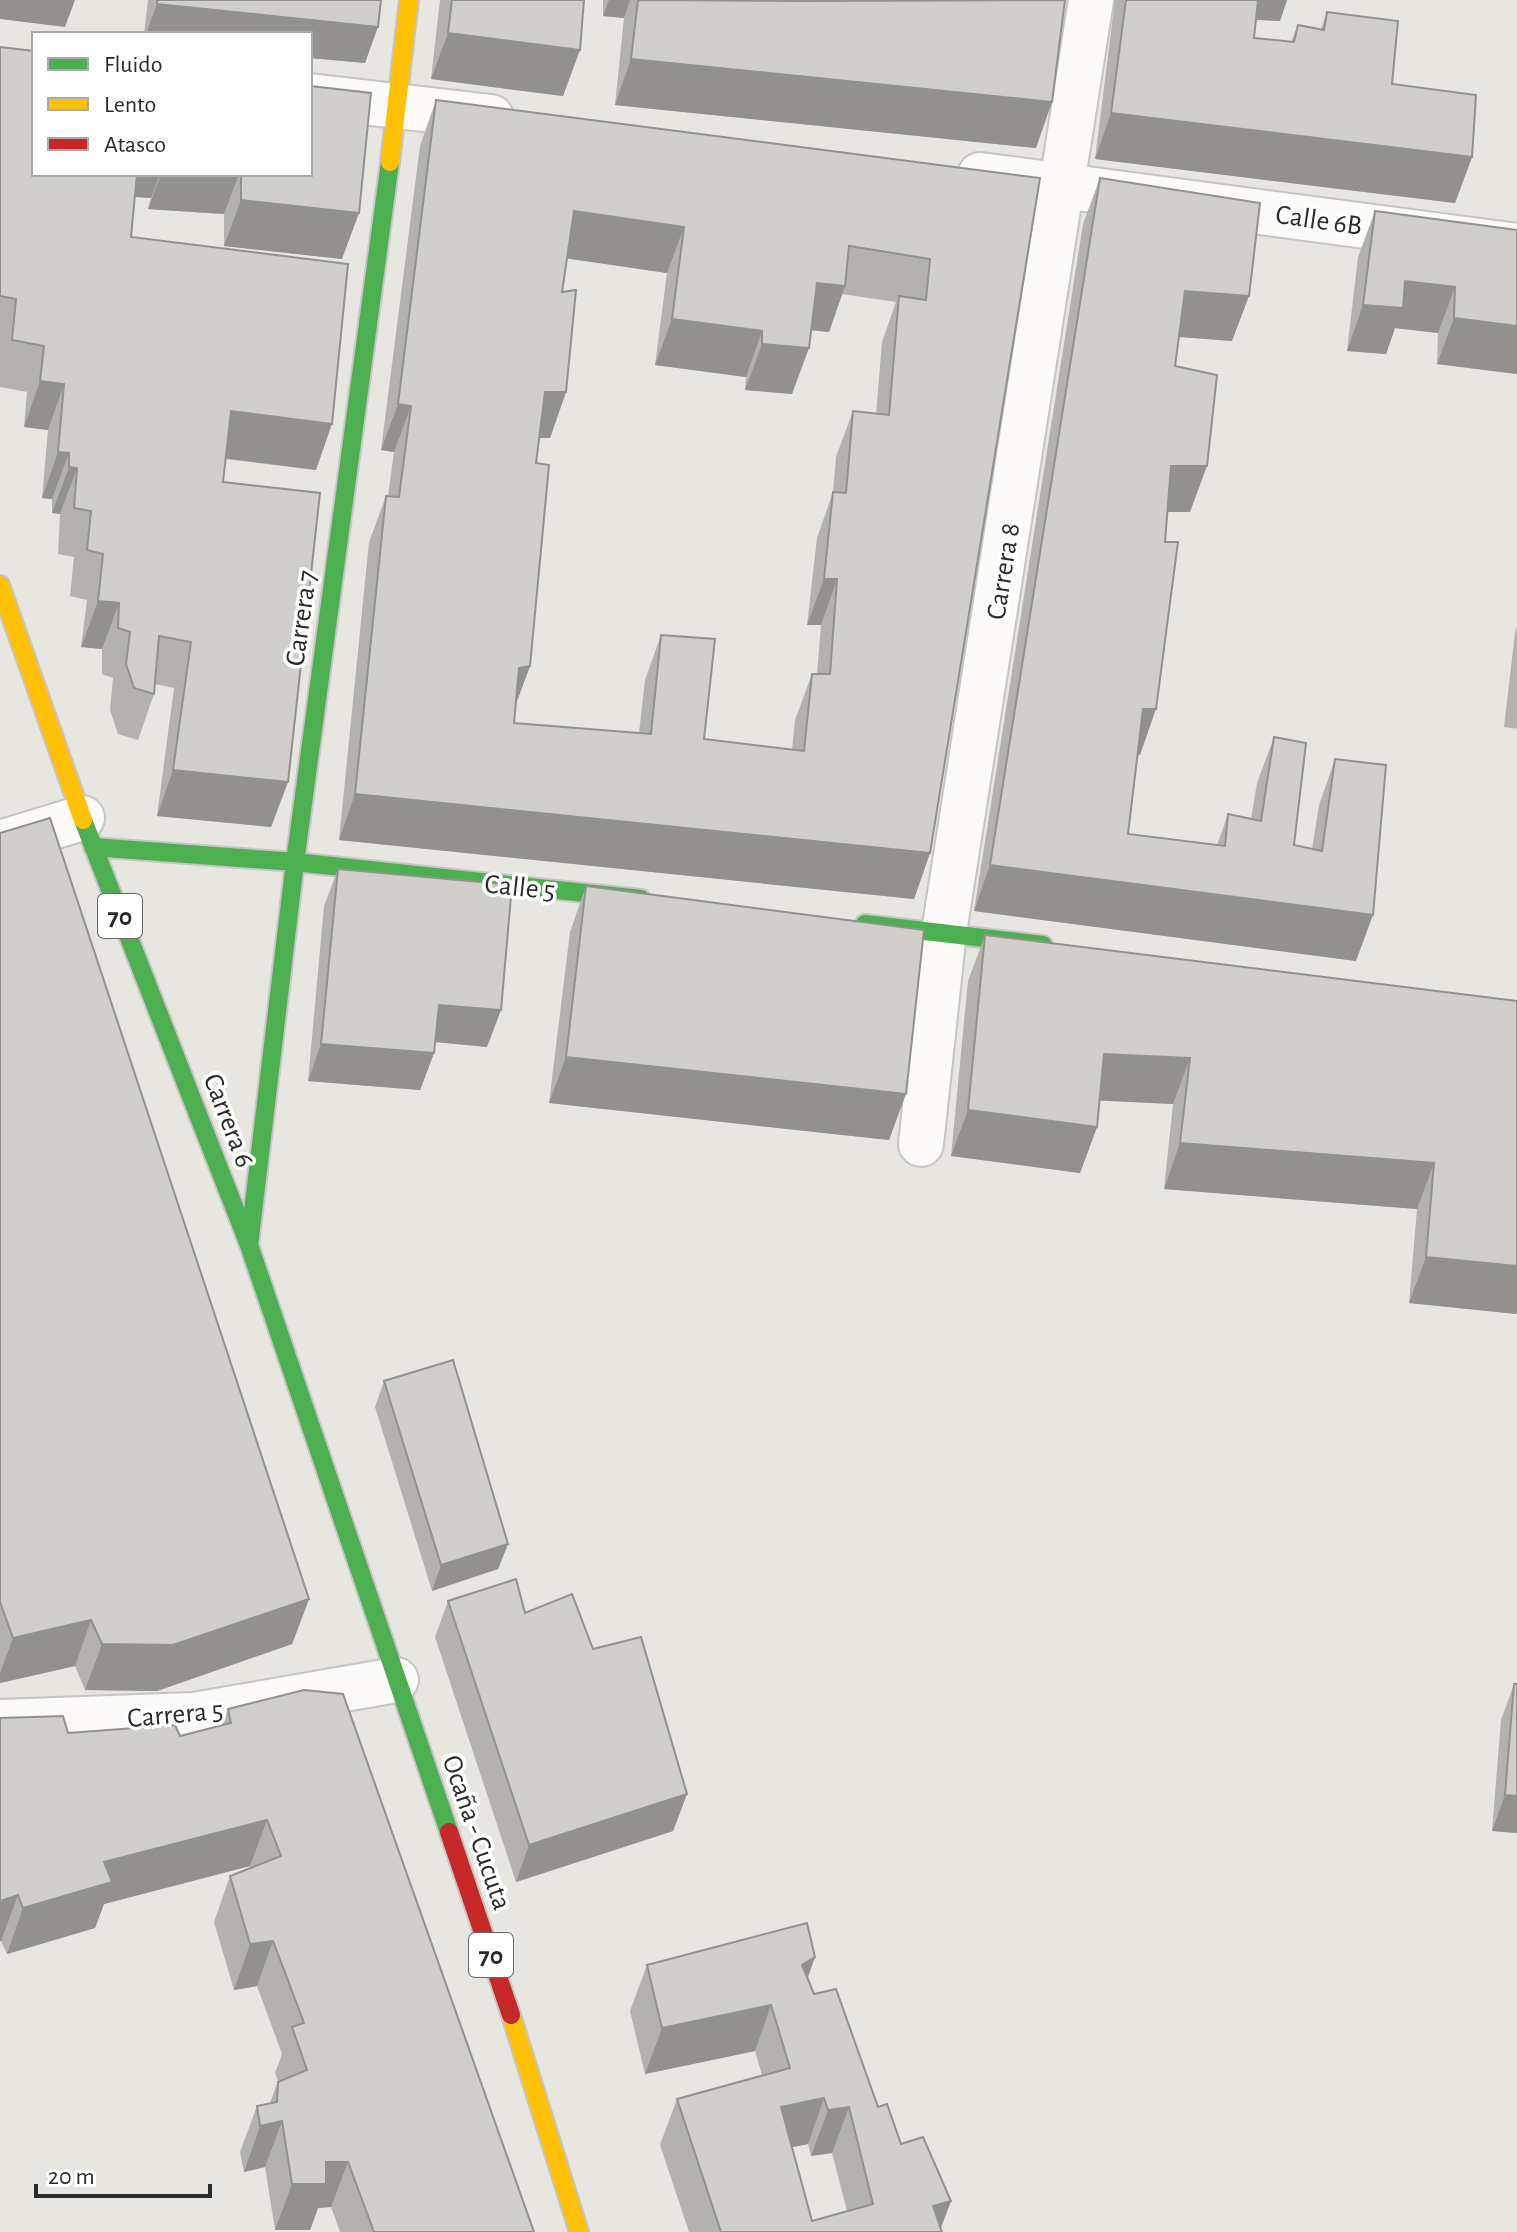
<svg xmlns="http://www.w3.org/2000/svg" width="1517" height="2232" font-family="'Alegreya Sans',sans-serif">
	<style>
		.lines { fill: none; stroke-linecap: round; stroke-linejoin: round }
		.street-casing { stroke: #c6c4c5; stroke-width: 48 }
		.fast-casing { stroke: #c6c4c5; stroke-width: 22 }
		.slow-casing { stroke: #c6c4c5; stroke-width: 22 }
		.jam-casing { stroke: #c6c4c5; stroke-width: 22 }
		.street { stroke: #fcfbfa; stroke-width: 44 }
		.fast { stroke: #4caf50; stroke-width: 18 }
		.slow { stroke: #ffc107; stroke-width: 18 }
		.jam { stroke: #c62828; stroke-width: 18 }
		.wall { fill: #b4b2af; fill-rule: evenodd }
		.shaded-wall { fill: #92918e }
		.building { fill: #d1cfcb; stroke: #92918e; stroke-width: 2; fill-rule: evenodd }
		.labels { text-anchor: middle; stroke-width: 7; stroke-linejoin: round; paint-order: stroke }
		.shield { fill: #fff; stroke: #6a6a6a; stroke-width: 2 }
		.shield-label { font-size: 26px; font-weight: bold; fill: #2a2a2a }
		.street-label { font-size: 28px; fill: #2a2a2a; stroke: #fff }
	</style>
	<rect width="100%" height="100%" fill="#e8e6e0"/>
	<g class="lines">
		<!-- street casing -->
		<g class="street-casing">
			<path id="street" d="M310,96L491,117
				M980,175L1517,246
				M0,843L82,818
				M921,1144L944,932L1091,0
				M0,1722L194,1715L396,1680"/>
		</g>
		<!-- fast casing -->
		<g class="fast-casing">
			<path id="fast" d="M83,820L249,1245L449,1832
				M93,847L295,862L641,899
				M865,924L1043,945
				M249,1245L295,862L390,162"/>
		</g>
		<!-- slow casing -->
		<g class="slow-casing">
			<path id="slow" d="M390,162L409,0
				M0,585L83,820
				M511,2015L579,2232"/>
		</g>
		<!-- jam casing -->
		<g class="jam-casing">
			<path id="jam" d="M449,1832L511,2015"/>
		</g>
		<!-- street -->
		<use href="#street" class="street"/>
		<!-- fast -->
		<use href="#fast" class="fast"/>
		<!-- slow -->
		<use href="#slow" class="slow"/>
		<!-- jam -->
		<use href="#jam" class="jam"/>
	</g>
	<!-- wall -->
	<path class="wall" d="M148,0H381L365,63L310,58V34H144Z
		M440,0H584L563,96L431,79Z
		M603,0H1065L1036,148L615,105L624,18L603,16Z
		M1115,0H1287L1280,21L1256,20L1254,38L1291,42L1298,25L1321,29L1327,12L1392,84L1472,157L1455,203L1095,159Z
		M0,47L34,174H310L342,259L224,246V214L148,209L151,198L135,197L131,237L316,470L226,459L223,482L288,782L271,827L157,816L174,688L155,684L154,694L138,740L118,734L110,710L113,678L102,674V649L81,647L87,600L70,596L74,557L58,554L60,514L52,513V499L42,498L48,430L24,427L27,392L0,387Z
		M436,100L1040,178L930,853L914,899L339,840L369,542L386,496H388L394,452L381,450L420,146ZM567,258L667,273L655,365L746,377L745,390L792,394L811,330L829,332L842,294L896,302L882,342L876,414L853,411L836,457L833,492L817,538L807,625H821L817,674H812L795,720L792,750L704,739L661,635L645,680L639,733L514,723L515,706L530,666L536,463L539,438H550L566,392L562,292Z
		M1100,178L1232,341L1179,337L1175,366L1190,512H1168L1140,755H1137L1128,834L1217,845L1228,814L1251,819L1257,783L1274,737L1294,845L1312,849L1319,805L1335,759L1356,961L974,911L1083,224Z
		M1375,211L1517,230V374L1437,364L1438,333L1395,328L1386,354L1347,351L1358,257Z
		M1517,627V729L1504,727L1515,633Z
		M0,833L309,1599L292,1644L157,1691L85,1690L75,1666L0,1683Z
		M338,869L487,1047L435,1042L434,1053L420,1090L308,1081L324,906Z
		M586,886L889,1140L549,1103L570,932Z
		M985,935L1517,1001V1314L1409,1303L1417,1209L1164,1189L1173,1104L1099,1100L1097,1127L1080,1173L951,1156L968,981Z
		M384,1381L508,1544L498,1569L432,1591L375,1407Z
		M448,1601L525,1613L687,1794L673,1831L516,1882L435,1637Z
		M1514,1684H1517V1833L1492,1831L1501,1720Z
		M228,1709L534,2232H340L331,2207L318,2208L310,2230H275L265,2167L244,2172L240,2152L257,2106L270,2103L278,2081L275,2073L282,2054L257,1986L234,1990L214,1922L230,1876L251,1868L250,1866L104,1904L95,1928L7,1954L1,1941H0V1718L68,1733L180,1736L222,1725Z
		M647,1965L807,1979L814,1994L878,2107L901,2144L951,2201L941,2228L942,2232H689L660,2145L677,2099L762,2075L755,2051L645,2074L630,2011ZM808,2144L811,2156L832,2153L847,2211L812,2221L792,2147Z"/>
	<!-- shaded-wall -->
	<path class="shaded-wall" d="M0,0H75L65,27L0,19Z
		M609,0H630L624,18L603,16Z
		M1250,0H1287L1280,21L1243,19Z
		M157,4L378,27L365,63L310,58V34H146Z
		M448,33L580,50L563,96L431,79Z
		M631,59L1052,102L1036,148L615,105Z
		M1111,113L1472,157L1455,203L1095,159Z
		M131,174H160L151,198L122,196Z
		M161,174H239L224,214L148,209Z
		M241,200L359,213L342,259L224,246Z
		M574,211L684,227L667,273L557,257Z
		M1405,281L1455,287L1438,333L1395,328L1386,354L1347,351L1363,305Z
		M817,283L845,286L829,332L800,329Z
		M1185,291L1249,296L1232,341L1168,336Z
		M1454,318L1517,326V374L1437,364Z
		M672,319L762,331L746,377L655,365Z
		M762,344L809,348L792,394L745,390Z
		M40,381L64,384L48,430L24,427Z
		M545,392H566L550,438H528Z
		M398,404L411,406L394,452L381,450Z
		M231,411L332,424L316,470L214,457Z
		M58,452L69,453L52,499L42,498Z
		M1171,466H1207L1190,512H1155Z
		M69,467L77,468L60,514L52,513Z
		M824,579H837L821,625H807Z
		M98,601L119,603L102,649L81,647Z
		M530,666L513,712L519,668Z
		M1143,709H1156L1140,755H1126Z
		M173,770L288,782L271,827L157,816Z
		M355,794L930,853L914,899L339,840Z
		M990,865L1373,915L1356,961L974,911Z
		M439,1005L501,1010L487,1047L425,1041Z
		M321,1044L434,1053L420,1090L308,1081Z
		M1104,1054L1190,1058L1173,1104L1087,1100Z
		M566,1057L906,1094L889,1140L549,1103Z
		M968,1110L1097,1127L1080,1173L951,1156Z
		M1180,1143L1434,1163L1417,1209L1164,1189Z
		M1426,1257L1517,1266V1314L1409,1303Z
		M508,1544L498,1569L432,1591L441,1565Z
		M309,1599L292,1644L157,1691L85,1690L102,1644Z
		M91,1620L75,1666L0,1683V1673L13,1638Z
		M687,1794L673,1831L516,1882L529,1845Z
		M1505,1795L1517,1796V1833L1492,1831Z
		M267,1820L250,1866L104,1904L95,1928L7,1954L23,1908L104,1862Z
		M18,1895L1,1941H0V1901Z
		M273,1941L257,1986L234,1990L250,1944Z
		M815,1957L799,2003L802,1965Z
		M771,2005L755,2051L645,2074L662,2028Z
		M824,2098L808,2144L764,2153L781,2107Z
		M849,2107L832,2153L811,2156L828,2110Z
		M282,2121L265,2167L244,2172L260,2126Z
		M326,2162H348L331,2207L318,2208L310,2230H275L292,2184Z
		M951,2201L939,2232L933,2206Z"/>
	<!-- building -->
	<path class="building" d="M157,0H381L378,27L157,4Z
		M452,0H584L580,50L448,33Z
		M638,0L804,1L1065,0L1052,102L631,59Z
		M1126,0H1258L1254,38L1294,42L1298,25L1324,30L1327,12L1398,21L1392,84L1476,95L1472,157L1111,113Z
		M0,47L34,51V174H137L131,237L348,264L332,424L231,411L223,482L320,493L288,782L173,770L191,642L159,636L154,694L134,688L126,664L130,632L118,628L119,603L98,601L103,554L87,550L91,511L74,508L77,468L69,467V453L58,452L64,384L40,381L44,346L12,340L16,299L0,296Z
		M310,86L371,93L359,213L241,200V174H310Z
		M436,100L1040,178L930,853L355,794L386,496L399,497L411,406L398,404ZM574,211L684,227L672,319L762,331V344L809,348L817,283L845,286L849,246L930,259L926,300L899,296L889,415L853,411L846,493L833,492L824,579H837L830,674H812L804,751L704,739L715,639L661,635L651,734L514,723L519,668L530,666L549,465L536,463L545,392H566L576,290L562,292Z
		M1100,178L1260,203L1249,296L1185,291L1175,366L1217,375L1207,466H1171L1165,542H1178L1156,709H1143L1128,834L1225,846L1228,814L1261,821L1274,737L1306,743L1294,845L1322,851L1335,759L1386,765L1373,915L990,865Z
		M1375,211L1517,230V326L1454,318L1455,287L1405,281L1403,308L1363,305Z
		M50,818L309,1599L173,1645L102,1644L91,1620L13,1638L0,1602V833Z
		M338,869L512,885L501,1010L439,1005L434,1053L321,1044Z
		M586,886L924,930L906,1094L566,1057Z
		M985,935L1517,1001V1266L1426,1257L1434,1163L1180,1143L1190,1058L1104,1054L1097,1127L968,1110Z
		M453,1360L508,1544L441,1565L384,1381Z
		M516,1579L525,1613L572,1594L593,1649L641,1637L687,1794L529,1845L448,1601Z
		M1514,1684H1517V1796L1505,1795Z
		M304,1690L343,1694L534,2232H374L348,2162H326V2184H292L282,2121L260,2126L257,2106L277,2102L278,2082L307,2070L292,2027L304,2023L273,1941L250,1944L230,1876L281,1856L267,1820L104,1862L112,1882L23,1908L18,1895L0,1901V1718L63,1716L68,1733L175,1725L180,1736L231,1723L228,1709Z
		M807,1923L815,1957L802,1965L814,1994L836,1989L878,2107L887,2104L901,2144L923,2137L951,2201L933,2206L942,2232H721L677,2099L790,2068L771,2005L662,2028L647,1965ZM824,2098L828,2110L849,2107L873,2204L812,2221L781,2107Z"/>
	<g class="labels">
		<!-- shield labels -->
		<g class="shield">
			<rect x="98" y="894" width="44" height="44" rx="6"/>
			<rect x="469" y="1933" width="44" height="44" rx="6"/>
		</g>
		<g class="shield-label">
			<text x="120" y="925">70</text>
			<text x="491" y="1964">70</text>
		</g>
		<!-- street labels -->
		<g class="street-label">
			<text transform="translate(1319 219) rotate(8)" y="10">Calle 6B</text>
			<text transform="translate(1002 571) rotate(-81)" y="10">Carrera 8</text>
			<text transform="translate(300 618) rotate(-82)" y="10">Carrera 7</text>
			<text transform="translate(520 886) rotate(6)" y="10">Calle 5</text>
			<text transform="translate(230 1120) rotate(69)" y="10">Carrera 6</text>
			<text transform="translate(175 1713) rotate(-5)" y="10">Carrera 5</text>
			<text transform="translate(478 1832) rotate(71)" y="10">Ocaña - Cucuta</text>
		</g>
	</g>
	<!-- legend -->
	<rect x="32" y="32" width="280" height="144" fill="#ffffff" stroke="#aaaaaa" stroke-width="2"/>
	<rect x="48" y="58" width="40" height="12" fill="#4caf50" stroke="#aaaaaa" stroke-width="2"/>
	<text x="104" y="72" font-size="24" fill="#2a2a2a">Fluido</text>
	<rect x="48" y="98" width="40" height="12" fill="#ffc107" stroke="#aaaaaa" stroke-width="2"/>
	<text x="104" y="112" font-size="24" fill="#2a2a2a">Lento</text>
	<rect x="48" y="138" width="40" height="12" fill="#c62828" stroke="#aaaaaa" stroke-width="2"/>
	<text x="104" y="152" font-size="24" fill="#2a2a2a">Atasco</text>
	<!-- scale -->
	<path d="M36 2184v12h174v-12" fill="none" stroke="#2a2a2a" stroke-width="4"/>
	<text x="48" y="2184" font-size="24" fill="#2a2a2a" stroke="#ffffff" stroke-width="6" paint-order="stroke">20 m</text>
</svg>
